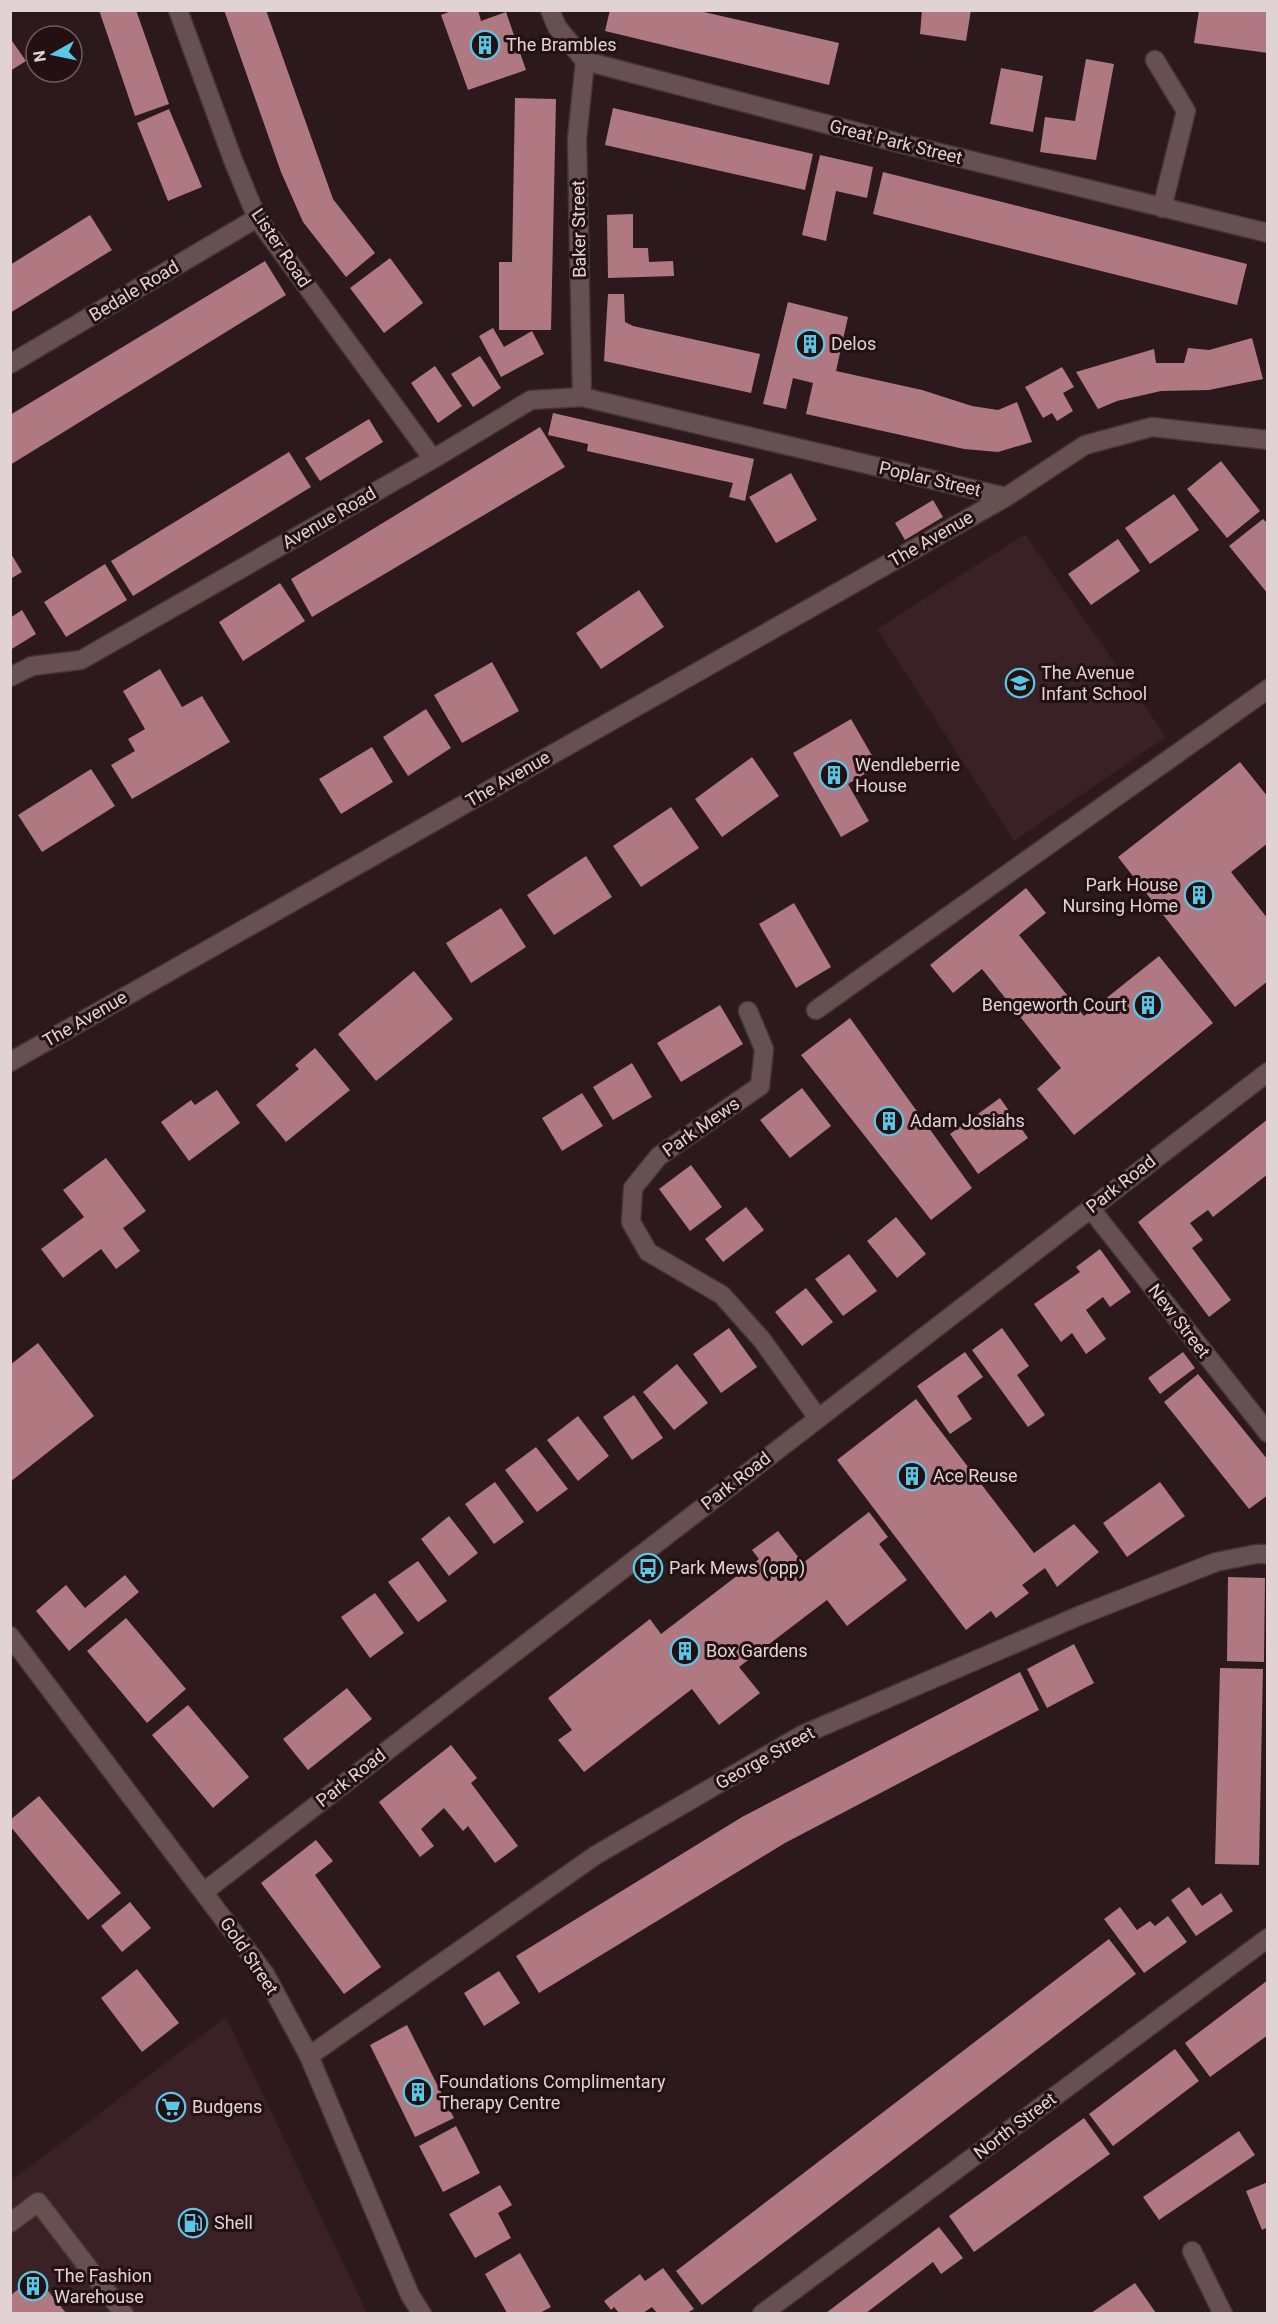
<svg xmlns="http://www.w3.org/2000/svg" width="1278" height="2324" font-family="Roboto,sans-serif">
	<style>
		.built { fill: #3a2125 }
		.building { fill: #b07880 }
		.lines { fill: none; stroke-linecap: round; stroke-linejoin: round }
		.minor-casing { stroke: #443637; stroke-width: 21 }
		.minor { stroke: #675052; stroke-width: 18 }
		.labels { text-anchor: middle; stroke-width: 6; stroke-linejoin: round; paint-order: stroke }
		.poi-label { font-size: 18px; fill: #e1d3d4; stroke: #221013; text-anchor: start }
		.street-label { font-size: 18px; fill: #e1d3d4; stroke: #221013 }
	</style>
	<rect width="100%" height="100%" fill="#2c191c"/>
	<!-- built -->
	<path class="built" d="M1025,534L1166,737L1014,841L877,629Z
		M226,2017L367,2313L11,2314V2181Z"/>
	<!-- building -->
	<path class="building" d="M99,10H136L169,104L135,116Z
		M224,10H266L333,199L375,253L346,277L303,222L281,172Z
		M454,10H478L481,21L506,12L526,70L468,90L441,15Z
		M610,10H695L839,43L829,85L605,31Z
		M922,10H971L966,41L920,34Z
		M1199,10H1268V53L1194,43Z
		M10,38L26,61L10,71Z
		M1086,59L1114,64L1096,160L1040,152L1045,117L1075,121Z
		M1001,68L1043,76L1033,132L990,124Z
		M515,98L556,99L551,330H499V262H512Z
		M613,108L813,154L805,190L605,145Z
		M169,109L202,187L168,201L137,123Z
		M820,155L873,167L867,198L836,191L826,241L802,235Z
		M883,172L1247,264L1237,305L873,214Z
		M633,214V248H648L649,262L673,261L674,276L608,278L607,215Z
		M90,215L112,250L10,313V265Z
		M390,258L423,303L384,333L350,288Z
		M265,261L286,295L10,465V415Z
		M608,294H624L625,322L633,326L760,354L751,393L604,361Z
		M788,302L848,317L836,371L922,390L972,406L998,410L1017,402L1032,442L998,452L964,449L806,414L813,383L793,378L786,409L763,404Z
		M493,328L504,347L532,331L544,354L501,377L479,336Z
		M1252,338L1263,379L1209,390L1161,391L1117,401L1098,409L1076,372L1154,349L1156,363H1184L1188,348L1209,350Z
		M480,356L501,388L473,407L451,374Z
		M435,366L462,406L438,423L411,383Z
		M1062,367L1074,387L1063,393L1073,411L1057,421L1052,413L1043,418L1025,387Z
		M553,413L754,459L745,501L729,497L733,483L587,451L588,444L548,435Z
		M369,419L383,442L320,481L305,458Z
		M540,427L565,467L312,617L291,579Z
		M289,452L311,487L133,596L111,561Z
		M1221,461L1260,511L1227,538L1187,489Z
		M791,473L817,520L776,543L749,497Z
		M1174,494L1199,530L1150,564L1125,528Z
		M933,500L943,517L905,540L895,523Z
		M1263,519L1268,524V594L1229,546Z
		M1118,539L1140,571L1091,605L1068,574Z
		M10,552L22,572L10,579Z
		M105,564L127,600L66,637L44,602Z
		M280,583L305,621L243,661L219,622Z
		M639,590L664,627L601,669L576,633Z
		M22,610L36,634L10,650V618Z
		M492,662L519,711L462,743L434,695Z
		M160,669L182,707L202,696L230,742L132,799L111,765L135,751L128,739L145,729L123,691Z
		M426,709L451,748L408,776L383,737Z
		M851,719L878,766L848,784L869,821L841,837L793,753Z
		M372,747L393,782L341,814L319,779Z
		M752,757L779,796L722,837L695,799Z
		M1240,762L1268,797V843L1231,872L1268,919V981L1235,1007L1118,857Z
		M91,769L115,806L42,852L18,815Z
		M671,807L699,848L641,887L613,846Z
		M586,856L612,897L554,935L527,895Z
		M1026,888L1046,913L1019,935L1084,1016L1159,956L1213,1023L1074,1135L1037,1089L1061,1068L982,969L953,993L930,965Z
		M794,903L831,967L796,988L759,924Z
		M501,908L526,947L471,983L446,943Z
		M414,971L453,1019L376,1081L338,1034Z
		M720,1005L743,1044L681,1082L657,1043Z
		M850,1018L972,1188L931,1220L801,1055Z
		M315,1048L350,1090L286,1142L256,1105L299,1069L295,1065Z
		M632,1063L652,1097L613,1120L593,1087Z
		M802,1088L831,1126L790,1158L760,1120Z
		M217,1090L240,1123L189,1161L161,1122L191,1100L195,1105Z
		M582,1093L603,1126L562,1151L542,1118Z
		M1000,1098L1028,1138L978,1174L950,1134Z
		M1268,1119V1174L1213,1217L1208,1210L1190,1223L1203,1240L1192,1248L1231,1300L1209,1317L1138,1222Z
		M106,1158L146,1211L123,1228L140,1251L116,1269L101,1249L63,1278L41,1249L84,1217L63,1190Z
		M691,1165L722,1207L690,1231L659,1189Z
		M746,1207L764,1230L723,1262L705,1239Z
		M896,1217L926,1254L897,1278L867,1241Z
		M1100,1249L1131,1292L1110,1307L1103,1297L1086,1310L1106,1339L1086,1354L1072,1333L1061,1342L1034,1304L1080,1272L1076,1267Z
		M849,1254L877,1291L843,1316L815,1279Z
		M806,1288L833,1322L802,1346L775,1312Z
		M729,1328L757,1367L721,1393L693,1354Z
		M1002,1328L1029,1366L1017,1375L1045,1415L1028,1427L972,1350Z
		M38,1343L94,1416L10,1482V1365Z
		M965,1352L983,1377L957,1396L972,1419L950,1434L917,1386Z
		M1183,1352L1195,1368L1160,1394L1148,1378Z
		M677,1364L708,1403L674,1430L643,1392Z
		M1198,1374L1268,1460V1495L1249,1509L1164,1402Z
		M634,1395L663,1438L632,1460L603,1417Z
		M916,1399L1034,1553L1074,1524L1099,1552L1057,1587L1045,1568L1022,1585L1029,1593L996,1618L991,1611L966,1630L837,1460Z
		M578,1416L609,1456L578,1481L547,1440Z
		M536,1447L568,1489L537,1512L505,1470Z
		M495,1482L524,1522L494,1544L465,1504Z
		M1160,1482L1185,1516L1127,1557L1103,1523Z
		M869,1512L888,1537L879,1544L907,1580L847,1626L827,1600L739,1667L760,1693L719,1725L692,1689L584,1772L558,1740L572,1730L548,1698L650,1619L661,1634L759,1559L752,1550L778,1531L803,1563Z
		M449,1516L478,1553L449,1576L421,1539Z
		M418,1561L447,1601L418,1622L388,1582Z
		M125,1575L139,1592L69,1651L36,1611L66,1585L85,1608Z
		M1228,1577L1265,1578L1264,1662L1227,1661Z
		M375,1593L404,1633L370,1658L341,1617Z
		M126,1618L186,1689L147,1723L87,1651Z
		M1074,1644L1094,1683L1047,1708L1027,1669Z
		M1220,1668L1263,1669L1259,1865L1215,1864Z
		M1020,1672L1039,1710L785,1843L539,1993L516,1956L742,1817Z
		M347,1688L372,1719L308,1770L283,1739Z
		M188,1705L249,1777L213,1808L152,1735Z
		M451,1745L477,1778L471,1783L518,1846L495,1863L468,1826L463,1831L444,1808L421,1829L434,1846L420,1857L379,1802Z
		M39,1796L121,1893L88,1920L10,1826V1820Z
		M316,1840L333,1861L315,1875L381,1967L344,1994L261,1883Z
		M1189,1887L1202,1906L1221,1893L1233,1911L1196,1936L1171,1900Z
		M130,1902L151,1928L122,1952L101,1926Z
		M1120,1907L1137,1930L1150,1921L1155,1926L1168,1916L1187,1942L1144,1973L1104,1919Z
		M1109,1939L1136,1974L702,2305L676,2271Z
		M137,1969L179,2023L142,2052L101,1998Z
		M499,1971L520,2003L484,2026L464,1993Z
		M1268,1980V2035L1210,2077L1185,2043Z
		M407,2025L454,2118L415,2137L370,2045Z
		M1175,2049L1199,2081L1113,2146L1089,2114Z
		M1084,2118L1110,2154L974,2252L949,2216Z
		M456,2126L480,2173L443,2192L419,2146Z
		M1239,2131L1255,2155L1159,2220L1143,2197Z
		M1268,2182V2227L1262,2230L1246,2191Z
		M500,2185L512,2205L498,2213L511,2238L475,2258L449,2214Z
		M939,2227L963,2258L941,2274L933,2262L866,2313H826Z
		M520,2253L551,2307L540,2313H507L485,2274Z
		M663,2268L694,2309L687,2313H657L652,2307L643,2313H619L614,2307L611,2310L604,2301L640,2274L645,2281Z
		M35,2275L66,2313H10V2296Z
		M1135,2283L1156,2313H1091Z"/>
	<g class="lines">
		<!-- minor casing -->
		<g class="minor-casing">
			<path id="minor" d="M178,10L233,160L257,218L433,459
				M550,10L557,27L585,61L895,142L1268,233
				M1155,60L1186,111L1162,208
				M10,364L257,218
				M582,397L577,139L585,61
				M10,677L32,666L81,660L433,459L531,400L582,397L1006,497
				M816,1010L1268,689
				M748,1011L764,1049L760,1086L659,1156L633,1188L631,1222L648,1252L722,1295L762,1340L818,1418
				M10,1062L1006,497L1085,445L1152,427L1268,440
				M1090,1208L1268,1433
				M10,1636L265,1974L309,2056L410,2295L422,2314
				M205,1891L1268,1072
				M309,2056L596,1855L802,1735L1081,1615L1216,1562L1256,1554H1268
				M10,2223L38,2202L124,2314
				M1192,2251L1223,2314
				M762,2314L1268,1938"/>
		</g>
		<!-- minor -->
		<use href="#minor" class="minor"/>
	</g>
	<!-- icons -->
	<defs>
		<g id="building-ring" transform="scale(1.5)"><circle r="9.5" fill="#221013" stroke="#5bc7e7" stroke-width="1.5"/><path d="M-4-6H4V6H1V3H-1V6H-4ZM-2.5-4.3h1.7v1.8h-1.7ZM.8-4.3h1.7v1.8H.8ZM-2.5-1h1.7V.8h-1.7ZM.8-1h1.7V.8H.8Z" fill="#5bc7e7"/></g>
		<g id="school-ring" transform="scale(1.5)"><circle r="9.5" fill="#221013" stroke="#5bc7e7" stroke-width="1.5"/><path d="M0-5L7-2L0 1L-7-2ZM-4 1L0 2.5L4 1V4Q0 6-4 4Z" fill="#5bc7e7"/></g>
		<g id="bus-ring" transform="scale(1.5)"><circle r="9.5" fill="#221013" stroke="#5bc7e7" stroke-width="1.5"/><path d="M-5-6H5V4H4V6H2V4H-2V6H-4V4H-5ZM-3.5-4V0h7V-4ZM-3.5 1.2v1.5H-2V1.2ZM2 1.2v1.5H3.5V1.2Z" fill="#5bc7e7"/></g>
		<g id="supermarket-ring" transform="scale(1.5)"><circle r="9.5" fill="#221013" stroke="#5bc7e7" stroke-width="1.5"/><path d="M-6-5.5h2.5l.6 2H6L4.5 2H-2.5L-4.4-4H-6ZM-1.5 3.2a1.3 1.3 0 1 0 .1 0ZM3 3.2a1.3 1.3 0 1 0 .1 0Z" fill="#5bc7e7"/></g>
		<g id="fuel-ring" transform="scale(1.5)"><circle r="9.5" fill="#221013" stroke="#5bc7e7" stroke-width="1.5"/><path d="M-5.5-6h7V0h2V4h1.3V-2.5L3-4.5l.8-.8L6-3V5H2.5V1h-1V6h-7ZM-4.2-4.7v3.2H.2V-4.7Z" fill="#5bc7e7"/></g>
	</defs>
	<g fill-rule="evenodd">
		<use href="#building-ring" x="485" y="45"/>
		<use href="#building-ring" x="810" y="344"/>
		<use href="#school-ring" x="1020" y="683"/>
		<use href="#building-ring" x="834" y="775"/>
		<use href="#building-ring" x="1199" y="895"/>
		<use href="#building-ring" x="1148" y="1005"/>
		<use href="#building-ring" x="889" y="1121"/>
		<use href="#building-ring" x="912" y="1476"/>
		<use href="#bus-ring" x="648" y="1568"/>
		<use href="#building-ring" x="685" y="1651"/>
		<use href="#building-ring" x="418" y="2092"/>
		<use href="#supermarket-ring" x="171" y="2107"/>
		<use href="#fuel-ring" x="193" y="2223"/>
		<use href="#building-ring" x="33" y="2286"/>
	</g>
	<g class="labels">
		<!-- poi labels -->
		<g class="poi-label">
			<text x="506" y="51">The Brambles</text>
			<text x="831" y="350">Delos</text>
			<text x="1041" y="679">The Avenue<tspan x="1041" dy="21">Infant School</tspan></text>
			<text x="855" y="771">Wendleberrie<tspan x="855" dy="21">House</tspan></text>
			<text x="1178" y="891" text-anchor="end">Park House<tspan x="1178" dy="21">Nursing Home</tspan></text>
			<text x="1127" y="1011" text-anchor="end">Bengeworth Court</text>
			<text x="910" y="1127">Adam Josiahs</text>
			<text x="933" y="1482">Ace Reuse</text>
			<text x="669" y="1574">Park Mews (opp)</text>
			<text x="706" y="1657">Box Gardens</text>
			<text x="439" y="2088">Foundations Complimentary<tspan x="439" dy="21">Therapy Centre</tspan></text>
			<text x="192" y="2113">Budgens</text>
			<text x="214" y="2229">Shell</text>
			<text x="54" y="2282">The Fashion<tspan x="54" dy="21">Warehouse</tspan></text>
		</g>
		<!-- street labels -->
		<g class="street-label">
			<text transform="translate(896 142) rotate(14)" y="6">Great Park Street</text>
			<text transform="translate(579 229) rotate(-91)" y="6">Baker Street</text>
			<text transform="translate(281 248) rotate(56)" y="6">Lister Road</text>
			<text transform="translate(134 291) rotate(-31)" y="6">Bedale Road</text>
			<text transform="translate(930 479) rotate(13)" y="6">Poplar Street</text>
			<text transform="translate(329 518) rotate(-30)" y="6">Avenue Road</text>
			<text transform="translate(931 539) rotate(-30)" y="6">The Avenue</text>
			<text transform="translate(508 779) rotate(-30)" y="6">The Avenue</text>
			<text transform="translate(85 1019) rotate(-30)" y="6">The Avenue</text>
			<text transform="translate(701 1127) rotate(-35)" y="6">Park Mews</text>
			<text transform="translate(1121 1184) rotate(-38)" y="6">Park Road</text>
			<text transform="translate(1179 1321) rotate(52)" y="6">New Street</text>
			<text transform="translate(736 1481) rotate(-38)" y="6">Park Road</text>
			<text transform="translate(765 1758) rotate(-29)" y="6">George Street</text>
			<text transform="translate(351 1778) rotate(-38)" y="6">Park Road</text>
			<text transform="translate(249 1956) rotate(56)" y="6">Gold Street</text>
			<text transform="translate(1015 2126) rotate(-37)" y="6">North Street</text>
		</g>
	</g>
	<!-- border -->
	<rect width="1278" height="2324" fill="none" stroke="#e1d3d4" stroke-width="24"/>
	<!-- north arrow -->
	<g transform="translate(54 54) rotate(261)"><circle r="28" fill="#221013" stroke="#6e5e60" stroke-width="1.5"/>
	<path d="M0-4.5L10 22L0 15L-10 22Z" fill="#5bc7e7"/>
	<text y="-9" font-size="16" font-weight="bold" text-anchor="middle" fill="#e1d3d4">N</text>
	</g>
</svg>
